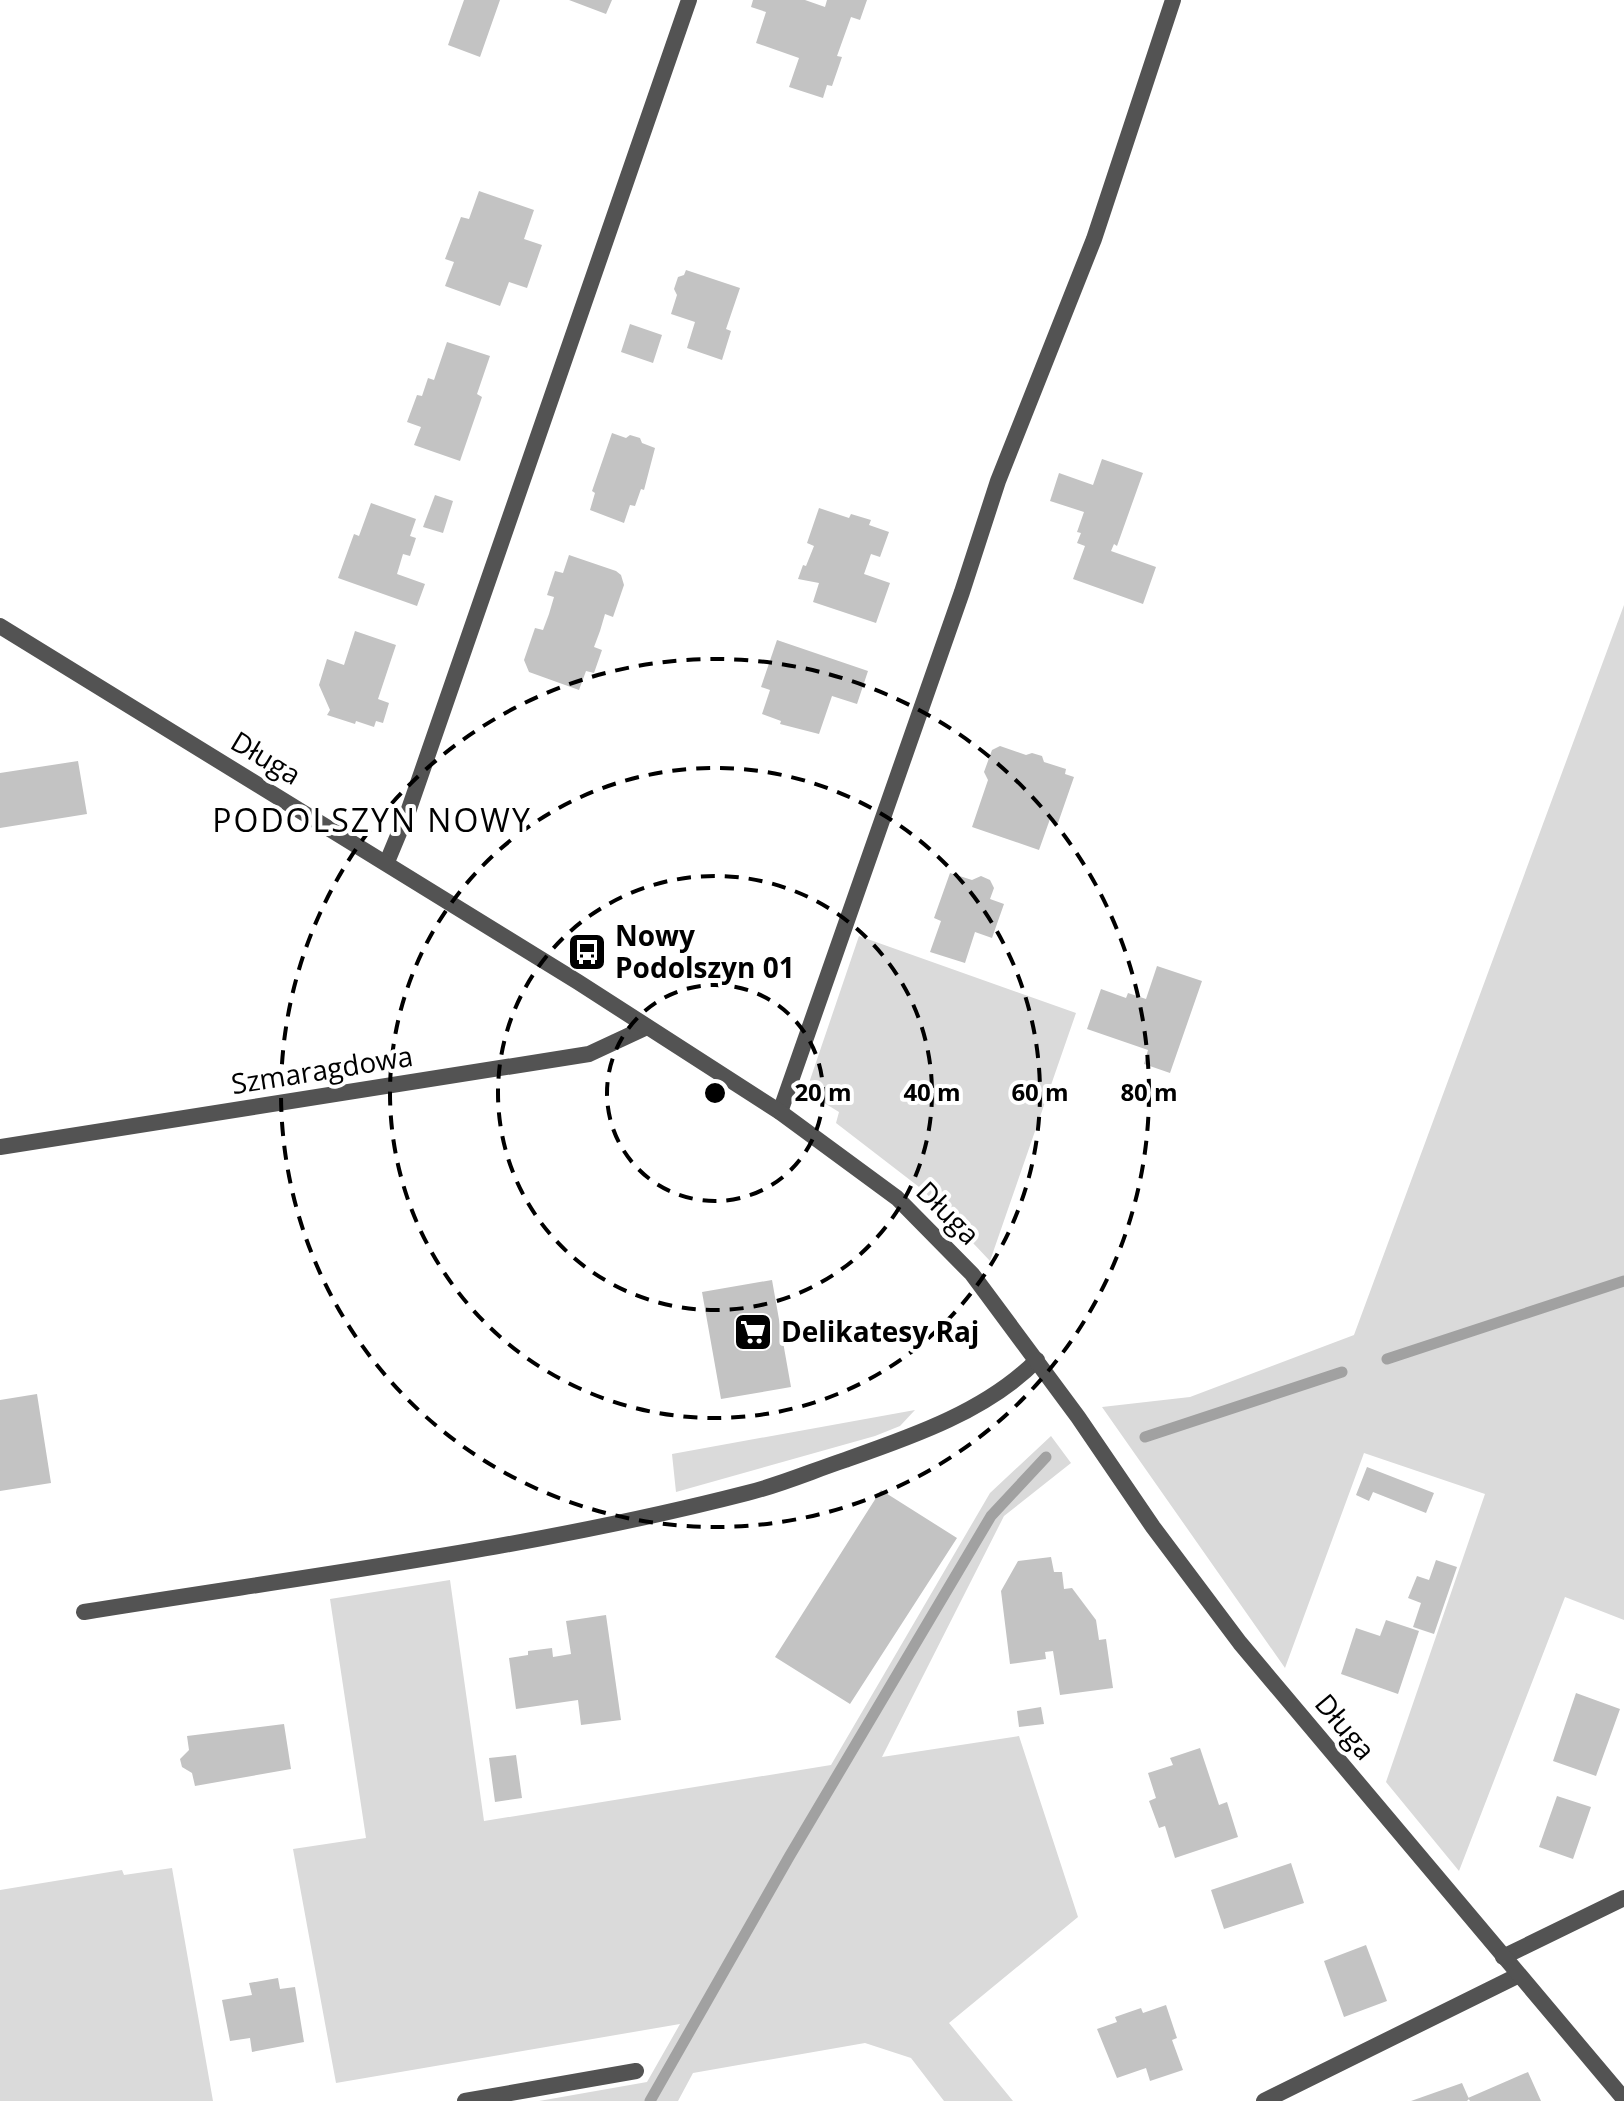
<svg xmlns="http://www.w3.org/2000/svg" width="1624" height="2101" font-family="'Open Sans',sans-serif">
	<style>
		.green { fill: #dadada }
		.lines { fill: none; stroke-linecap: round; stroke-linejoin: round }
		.stream { stroke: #a1a1a1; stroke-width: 11 }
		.building { fill: #c3c3c3 }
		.service { stroke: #535353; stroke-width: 16 }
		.minor { stroke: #535353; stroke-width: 16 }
		.tertiary { stroke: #535353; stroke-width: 16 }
		.ring { fill: none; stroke: #000; stroke-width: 4; stroke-dasharray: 14 10 }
		.labels { text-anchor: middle; stroke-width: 8; stroke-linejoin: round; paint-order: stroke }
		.street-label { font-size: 28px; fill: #000; stroke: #fff }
		.poi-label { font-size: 28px; font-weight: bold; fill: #000; stroke: #fff; text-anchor: start }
		.quarter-label { font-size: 32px; letter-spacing: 2px; fill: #000; stroke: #fff }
		.centre { fill: #000; stroke: #fff; stroke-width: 4 }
		.ring-label { font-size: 24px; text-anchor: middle; font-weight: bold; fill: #000; stroke: #fff; stroke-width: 8; stroke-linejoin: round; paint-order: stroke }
	</style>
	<rect width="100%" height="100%" fill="#fff"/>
	<!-- green -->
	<path class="green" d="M1624,605V1620L1565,1597L1459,1871L1386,1782L1485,1494L1364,1453L1285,1668L1102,1407L1190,1397L1354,1335Z
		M859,936L1076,1013L990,1261L923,1190L836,1123L839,1112L821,1101L810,1080Z
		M915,1410L900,1426L875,1436L676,1492L672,1454Z
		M1051,1436L1071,1463L1004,1516L882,1757L1019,1736L1078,1917L949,2023L1013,2101H944L911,2058L865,2043L693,2073L678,2101H539L647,2082L680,2024L336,2083L293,1849L366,1838L330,1599L450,1580L484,1821L831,1765L990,1493Z
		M172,1868L213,2101H0V1890L122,1870L124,1875Z"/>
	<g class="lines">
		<!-- stream -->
		<path class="stream" d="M1387,1359L1624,1281
			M1145,1437L1342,1372
			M650,2101L789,1857L991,1516L1046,1457"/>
	</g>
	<!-- building -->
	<path class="building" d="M464,0H500L480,57L448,45Z
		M569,0H612L606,14Z
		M753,0H805L825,7L827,0H867L860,20L851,17L837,56L842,57L832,86L827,85L823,98L789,87L799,58L756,43L766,12L751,7Z
		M479,191L534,210L524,239L542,245L527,288L509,282L500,306L445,286L454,262L445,259L461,217L469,219Z
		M686,270L740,288L726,329L731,331L722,360L687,348L695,322L671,314L677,295L674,289L678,277L684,275Z
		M630,324L662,335L653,363L621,352Z
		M447,342L490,356L477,394L482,397L460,461L414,445L421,427L407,422L417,395L422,396L428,378L434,380Z
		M612,433L626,438L630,435L640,438L642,443L655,448L644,490L641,489L635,506L630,505L624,523L590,510L595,493L592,491Z
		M1102,459L1143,473L1117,546L1114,544L1111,551L1156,567L1143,604L1073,579L1085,546L1077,543L1081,533L1077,532L1084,512L1050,501L1059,473L1093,485Z
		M435,495L453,501L443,533L423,527Z
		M371,503L416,519L410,536L416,538L410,556L403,554L397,574L425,584L417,606L338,578L354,534L359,536Z
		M819,508L849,518L851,514L871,520L869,525L889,532L880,557L871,554L864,574L890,583L876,623L813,602L819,583L798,579L803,565L806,566L814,546L807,543Z
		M569,555L616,571L621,575L624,585L613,617L605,614L600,631L594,647L602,650L594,673L586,671L579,690L529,672L524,660L535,628L543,630L549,614L554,597L547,595L555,571L563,573Z
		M355,631L396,645L378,699L389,703L383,723L376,721L374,727L356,721L355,724L327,715L330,710L319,685L327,659L344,665Z
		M777,640L868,671L857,704L832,696L819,734L780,724L781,721L762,714L770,690L761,687Z
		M1000,746L1026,755L1032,753L1042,756L1044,762L1066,769L1065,774L1074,777L1058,823L1050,819L1039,850L972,827L988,780L984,772L992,750Z
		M78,761L87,814L0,828V773Z
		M950,873L972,880L981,876L990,880L994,888L990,899L1004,904L992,938L975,932L965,963L930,952L941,921L934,918Z
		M1157,966L1202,981L1170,1073L1144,1064L1148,1050L1087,1029L1101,989L1126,998L1128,993L1146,999Z
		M772,1280L791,1387L721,1399L702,1292Z
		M37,1394L51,1483L0,1491V1400Z
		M1367,1467L1434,1493L1426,1513L1373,1492L1369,1501L1356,1495Z
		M881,1490L957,1538L850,1704L775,1657Z
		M1051,1557L1054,1572H1062L1064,1589L1072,1588L1096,1620L1099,1640L1106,1639L1113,1688L1060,1695L1053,1651L1045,1652L1046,1659L1010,1664L1001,1591L1018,1561Z
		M1436,1560L1457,1567L1434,1634L1413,1627L1421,1603L1408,1598L1417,1576L1429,1580Z
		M606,1615L621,1720L581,1725L578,1700L516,1709L509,1658L528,1655V1651L552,1648L553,1657L571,1654L566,1621Z
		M1386,1620L1419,1631L1398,1694L1341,1674L1356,1628L1380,1636Z
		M1576,1693L1620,1709L1596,1776L1553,1761Z
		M1041,1707L1044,1724L1019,1727L1017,1711Z
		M284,1724L291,1769L195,1786L192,1773L182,1767L180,1759L189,1750L187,1736Z
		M1200,1748L1219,1805L1227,1802L1238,1837L1175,1858L1165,1826L1159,1828L1149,1801L1156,1798L1148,1773L1173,1765L1170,1758Z
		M516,1755L522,1798L495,1802L489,1758Z
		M1557,1796L1591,1807L1573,1859L1539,1847Z
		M1291,1863L1304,1903L1224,1929L1211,1890Z
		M1366,1945L1387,2001L1344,2017L1324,1961Z
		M278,1978L280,1989L295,1987L304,2042L252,2052L250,2038L230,2041L222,2000L252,1995L249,1983Z
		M1166,2005L1177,2038L1172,2040L1183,2070L1150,2081L1146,2068L1117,2078L1097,2029L1117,2022L1115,2017L1141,2008L1143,2013Z
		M1528,2072L1541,2101H1470L1468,2098Z
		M1462,2083L1469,2099L1467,2101H1411Z"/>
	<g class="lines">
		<!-- service -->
		<path class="service" d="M387,862L409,809L689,0
			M780,1112L962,592L998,481L1094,239L1173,0
			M84,1612C306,1576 529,1549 747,1493C780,1485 812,1471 845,1460C911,1437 987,1411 1037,1360
			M1503,1957L1624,1898"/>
		<!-- minor -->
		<path class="minor" d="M0,1147L589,1054L647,1027
			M465,2101L636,2071
			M1264,2101L1519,1975"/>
		<!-- tertiary -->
		<path class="tertiary" d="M0,626L578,982L780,1112L897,1198L972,1274L1078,1417L1153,1527L1240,1643L1624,2099"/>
	</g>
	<!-- distance rings -->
	<g class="ring">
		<circle cx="715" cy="1093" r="108"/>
		<circle cx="715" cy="1093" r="217"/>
		<circle cx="715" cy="1093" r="325"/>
		<circle cx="715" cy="1093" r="434"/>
	</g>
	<!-- icons -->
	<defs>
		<g id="bus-square" transform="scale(2)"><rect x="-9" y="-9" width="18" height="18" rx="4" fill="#000" stroke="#fff"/><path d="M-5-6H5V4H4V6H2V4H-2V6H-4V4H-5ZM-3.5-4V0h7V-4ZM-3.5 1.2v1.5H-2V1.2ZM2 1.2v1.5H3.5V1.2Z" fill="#fff"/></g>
		<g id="supermarket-square" transform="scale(2)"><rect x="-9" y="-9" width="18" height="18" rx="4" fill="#000" stroke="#fff"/><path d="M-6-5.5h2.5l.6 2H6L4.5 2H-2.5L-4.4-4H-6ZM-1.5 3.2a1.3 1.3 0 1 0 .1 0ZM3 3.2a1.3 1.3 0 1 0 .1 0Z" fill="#fff"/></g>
	</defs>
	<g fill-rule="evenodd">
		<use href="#bus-square" x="587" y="952"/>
		<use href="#supermarket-square" x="753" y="1332"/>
	</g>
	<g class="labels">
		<!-- street labels -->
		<g class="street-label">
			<text transform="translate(266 758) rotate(31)" y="10">Długa</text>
			<text transform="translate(322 1070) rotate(-9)" y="10">Szmaragdowa</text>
			<text transform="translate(948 1213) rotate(45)" y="10">Długa</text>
			<text transform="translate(1345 1727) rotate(50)" y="10">Długa</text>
		</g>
		<!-- poi labels -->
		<g class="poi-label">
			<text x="615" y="946">Nowy<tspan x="615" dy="32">Podolszyn 01</tspan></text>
			<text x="781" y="1342">Delikatesy Raj</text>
		</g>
		<!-- quarter labels -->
		<g class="quarter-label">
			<text x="372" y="832">PODOLSZYN NOWY</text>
		</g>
	</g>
	<circle cx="715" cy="1093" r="12" class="centre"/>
	<g class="ring-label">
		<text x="823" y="1101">20 m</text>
		<text x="932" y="1101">40 m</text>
		<text x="1040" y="1101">60 m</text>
		<text x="1149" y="1101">80 m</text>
	</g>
</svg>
